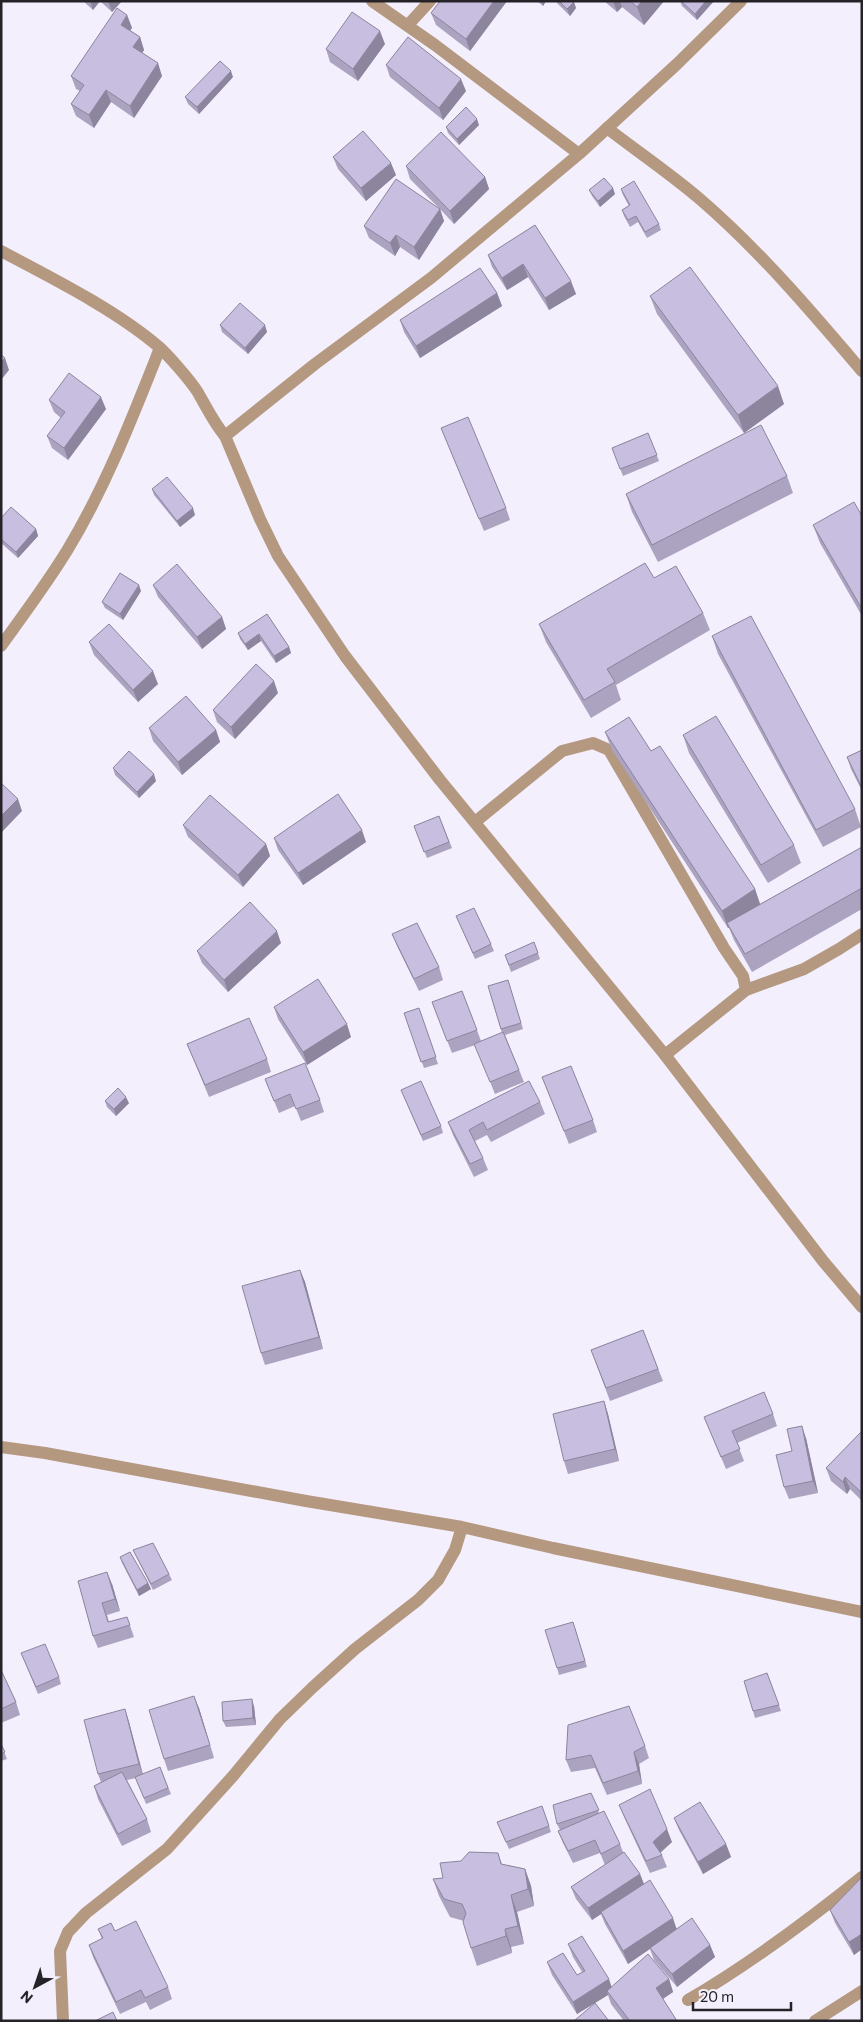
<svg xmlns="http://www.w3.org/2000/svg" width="863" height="2022" font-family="Commissioner,sans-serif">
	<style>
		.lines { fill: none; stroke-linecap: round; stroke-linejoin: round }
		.service { stroke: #b59880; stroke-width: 12 }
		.minor { stroke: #b59880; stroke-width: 12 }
		.tertiary { stroke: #b59880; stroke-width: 12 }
		.wall { fill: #aca3c1 }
		.shaded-wall { fill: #8c859d }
		.building { fill: #c8bee0; stroke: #8c859d }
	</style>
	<rect width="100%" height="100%" fill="#f3effd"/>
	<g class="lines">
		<!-- service -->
		<path class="service" d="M607,128C638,152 671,174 701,200C760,251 811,311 862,371
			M475,822L562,751L593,743L609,750L724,948L743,976L746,990L665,1055
			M746,990L804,969L839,949L862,934"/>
		<!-- minor -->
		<path class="minor" d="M372,1L435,45L579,154
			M408,25L430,1
			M225,436L315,364L431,278L579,154L677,64L741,1
			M1,646C24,614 48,582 68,549C106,486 133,416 160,348
			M1,1447L45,1453L306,1501L462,1527L553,1548L862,1612
			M688,2000C750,1964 806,1922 862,1877
			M63,2021L60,1951L68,1932L86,1913L167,1849L233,1776L280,1719L312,1688L355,1649L418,1600L438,1580L455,1550L462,1527
			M815,2021L862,1991"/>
		<!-- tertiary -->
		<path class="tertiary" d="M1,251C52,278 116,310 159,347C169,356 189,379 197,391C206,406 213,422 225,436L260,519L278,556L345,656L440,780L665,1055L823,1261L862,1307"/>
	</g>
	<!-- wall -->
	<path class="wall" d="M83,1H122L112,12L100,1L93,10Z
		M440,1H507L470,51L436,25L431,13Z
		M537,1H546L543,6Z
		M556,1H573L576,8L570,16L557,3Z
		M604,1H664L644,25L622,7L617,12Z
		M680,1H714L697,20L682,6Z
		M127,15L132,28L130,30L140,37L144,50L142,53L162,76L134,118L111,102L94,128L76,116L71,104L80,91L76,89L71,76Z
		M385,44L358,81L330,62L326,49Z
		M386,65L466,91L443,120L390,77Z
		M233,77L199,114L188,104L185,97Z
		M479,125L459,145L448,133L446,127Z
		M333,157L396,175L366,201L338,169Z
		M406,166L485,177L489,189L454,224L440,209L444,221L419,260L400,247L395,256L369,238L364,226L439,208L410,179Z
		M621,189L659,224L661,230L647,238L638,222L630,227L624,216L622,210L629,206L623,195Z
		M589,190L615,194L600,207L592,196Z
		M535,225L576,294L549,310L528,277L507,290L492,267L488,255Z
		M497,293L502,306L420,358L404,332L400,320Z
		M650,296L784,404L744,433L657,314Z
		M220,325L267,332L248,354L222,332Z
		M49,400L106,409L68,460L52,448L47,436L61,418L54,412Z
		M441,428L506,508L510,520L484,531Z
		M648,433L659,461L623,476L612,448Z
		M787,476L793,493L658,562L632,512L626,494Z
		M152,489L195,515L180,527L154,495Z
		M862,516V616L820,543L813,525Z
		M1,518L36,529L38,536L18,558L1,543Z
		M654,578L703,613L710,630L616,685L621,700L591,718L546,642L539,624Z
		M153,585L222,617L226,629L202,649L158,597Z
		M141,591L123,620L105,608L102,602Z
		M267,614L289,647L291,653L276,663L261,641L248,650L240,639L238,633Z
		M712,636L855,809L861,827L823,847L718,654Z
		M89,642L158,684L138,702L94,655Z
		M278,693L235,739L217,722L213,710Z
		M149,728L216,730L220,742L182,775L153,741Z
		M605,732L651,751L755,889L760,904L862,847V909L752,972L734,940L729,928H728L612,750Z
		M683,735L794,845L801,863L768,883L689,753Z
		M862,750V791L851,769L847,757Z
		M113,768L156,781L139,798L115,775Z
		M439,816L452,848L427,858L414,826Z
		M183,825L266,844L270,856L243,887L188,837Z
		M274,838L366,842L303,885L278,850Z
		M456,916L491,944L494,951L475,959Z
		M392,934L439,967L443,980L419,991L397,946Z
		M534,942L540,959L511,972L505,955Z
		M281,943L228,992L202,963L197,951Z
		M508,980L523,1029L505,1035L524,1082L495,1094L475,1045L452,1053L432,1002L462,991L481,1041L502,1033L488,986Z
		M274,1007L351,1037L307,1065L278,1019Z
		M419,1008L438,1064L424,1068L404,1013Z
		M187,1044L267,1059L271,1072L209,1097Z
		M542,1077L593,1120L597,1132L569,1144Z
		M265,1079L320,1100L324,1112L301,1121L295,1106L279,1113Z
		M401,1090L441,1126L443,1133L423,1141Z
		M105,1101L129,1103L116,1116L107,1107Z
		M540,1102L545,1114L491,1142L487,1135L475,1141L483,1158L488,1170L474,1177L453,1135L448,1122Z
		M300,1270L305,1282L323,1349L265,1365L261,1353Z
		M643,1330L663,1381L610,1401L591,1350Z
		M604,1401L608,1414L619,1461L568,1474L564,1461Z
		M773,1414L777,1426L737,1443L744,1461L726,1469L704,1417Z
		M862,1431V1501L850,1489L847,1494L831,1481L826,1468Z
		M806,1438L818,1493L789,1499L784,1487L792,1451Z
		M133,1550L169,1574L172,1580L153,1590Z
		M120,1557L148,1583L151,1589L139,1596L122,1563Z
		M78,1581L112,1584L120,1611L107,1615L109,1622L127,1617L134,1637L98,1648L93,1636Z
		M575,1628L587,1667L559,1675L557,1668Z
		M21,1653L59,1677L61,1684L38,1694Z
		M1,1670L16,1702L20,1715L1,1723Z
		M767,1673L781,1711L755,1718L753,1711Z
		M254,1706L256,1725L226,1727L223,1721Z
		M199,1708L214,1758L168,1771L164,1759Z
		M125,1709L129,1722L143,1774L160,1767L171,1794L146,1804L136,1778L127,1780L147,1819L151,1832L122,1846L98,1799L94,1786L101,1782L98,1774Z
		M568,1725L645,1746L649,1758L639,1764L642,1784L607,1795L595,1768L571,1772L566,1760Z
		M1,1744L7,1759L1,1761Z
		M591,1793L599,1813L620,1844L623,1852L640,1874L644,1884L677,1929L710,1945L715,1957L677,1987L654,1960L650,1949L628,1964L605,1924L601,1914L592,1920L576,1899L571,1887L605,1865L600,1853L573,1863L563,1843L558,1831L560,1830L557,1824Z
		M619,1805L672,1842L660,1852L662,1855L667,1867L650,1873L624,1817Z
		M542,1806L551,1832L509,1849L497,1822Z
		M674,1818L726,1844L731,1857L703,1874L679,1830Z
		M498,1853L502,1864L525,1869L531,1886L534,1906L517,1912L524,1944L511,1947L512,1953L477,1966L471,1948L464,1921L450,1917L439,1896L433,1879L443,1878L461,1861Z
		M862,1877V1949L854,1955L835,1923L830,1910Z
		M98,1929L115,1931L168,1987L172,1999L150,2010L146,2002L120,2014L93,1957L89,1945L102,1939Z
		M568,1944L612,1987L669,1979L673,1992L663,1999L677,2021H624L611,2004L608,1995L577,2014L552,1975L547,1962L577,1975L582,1972L573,1957Z"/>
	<!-- shaded-wall -->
	<path class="shaded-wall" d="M90,1H100L93,10Z
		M108,1H122L112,12Z
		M494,1H507L470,51L466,39Z
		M541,1H546L543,6Z
		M613,1H620L622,7L617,12Z
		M642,1H664L644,25L637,7Z
		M706,1H714L697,20L695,14Z
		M574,2L576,8L570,16L567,9Z
		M127,15L132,28L125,37L121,25Z
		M380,31L385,44L358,81L353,69Z
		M140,37L144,50L138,60L133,47Z
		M158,63L162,76L134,118L130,106Z
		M231,71L233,77L199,114L197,107Z
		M461,79L466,91L443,120L439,108Z
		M106,90L111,102L94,128L89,115Z
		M477,119L479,125L459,145L457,139Z
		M391,163L396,175L366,201L361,188Z
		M485,177L489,189L454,224L450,211Z
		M613,188L615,194L600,207L598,201Z
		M440,209L444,221L419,260L414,247Z
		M396,235L400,247L395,256L390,243Z
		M523,264L528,277L507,290L502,278Z
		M571,281L576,294L549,310L545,298Z
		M497,293L502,306L420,358L416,346Z
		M265,325L267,332L248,354L245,348Z
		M5,358L9,370L1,380V362Z
		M778,386L784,404L744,433L738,415Z
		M101,397L106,409L68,460L64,448Z
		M193,508L195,515L180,527L177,521Z
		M36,529L38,536L18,558L16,552Z
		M139,585L141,591L123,620L120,614Z
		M222,617L226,629L202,649L197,637Z
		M259,634L261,641L248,650L245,644Z
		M289,647L291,653L276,663L274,656Z
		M153,671L158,684L138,702L133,690Z
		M274,681L278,693L235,739L231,727Z
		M216,730L220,742L182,775L178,762Z
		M154,774L156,781L139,798L137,792Z
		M18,799L22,811L1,833V816Z
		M362,830L366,842L303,885L298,873Z
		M266,844L270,856L243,887L238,875Z
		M755,889L761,907L727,923L729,928H728L722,911Z
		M277,931L281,943L228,992L224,980Z
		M347,1024L351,1037L307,1065L303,1052Z
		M126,1097L129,1103L116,1116L114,1109Z
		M300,1270L305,1282L323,1349L319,1337Z
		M604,1401L608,1414L619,1461L615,1449Z
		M802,1426L806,1438L818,1493L813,1481Z
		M845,1477L850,1489L847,1494L843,1482Z
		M107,1572L112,1584L120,1611L115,1599Z
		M148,1583L151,1589L139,1596L137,1590Z
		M194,1696L199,1708L214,1758L210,1745Z
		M252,1699L254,1706L256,1725L253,1718Z
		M125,1709L129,1722L143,1776L139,1764Z
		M634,1752L639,1764L642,1784L638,1771Z
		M667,1829L672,1842L658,1855L653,1842Z
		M726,1844L731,1857L703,1874L698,1862Z
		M525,1869L531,1886L534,1906L528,1889Z
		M640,1874L645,1887L601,1912V1914L592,1920L588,1908Z
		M511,1895L517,1912L524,1944L518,1926Z
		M673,1918L677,1930L628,1964L623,1951Z
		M505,1929L511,1947L512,1953L506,1936Z
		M862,1934V1949L854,1955L849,1942Z
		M710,1945L715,1957L677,1987L672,1974Z
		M609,1979L613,1991H607L608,1995L577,2014L573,2002Z
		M669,1979L673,1992L661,2000L656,1988Z"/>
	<!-- building -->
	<path class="building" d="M440,1H494L466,39L431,13Z
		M559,1H573L574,2L567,9Z
		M630,1H642L637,7Z
		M681,1H706L695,14Z
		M117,8L127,15L121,25L140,37L133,47L158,63L130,106L106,90L89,115L71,104L84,85L71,76Z
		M352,12L380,31L353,69L326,49Z
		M408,37L461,79L439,108L386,65Z
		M220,61L231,71L197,107L185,97Z
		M466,107L477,119L457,139L446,127Z
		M363,131L391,163L361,188L333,157Z
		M441,132L485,177L450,211L406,166Z
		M604,178L613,188L598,201L589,190Z
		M396,179L440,209L414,247L396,235L390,243L364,226Z
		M634,181L659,224L645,232L636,216L628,220L622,210L630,205L621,189Z
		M535,225L571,281L545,298L523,264L502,278L488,255Z
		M690,267L778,386L738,415L650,296Z
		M480,268L497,293L416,346L400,320Z
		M240,303L265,325L245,348L220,325Z
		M1,355L5,358L1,362Z
		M69,373L101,397L64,448L47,436L65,412L49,400Z
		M468,417L506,508L479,519L441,428Z
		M761,425L787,476L652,545L626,494Z
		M648,433L657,455L620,469L612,448Z
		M167,477L193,508L177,521L152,489Z
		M854,502L862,516V609L813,525Z
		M11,507L36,529L16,552L1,539V518Z
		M645,563L654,578L676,566L703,613L607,669L615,682L584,700L539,624Z
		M177,564L222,617L197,637L153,585Z
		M120,573L139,585L120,614L102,602Z
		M267,614L289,647L274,656L259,634L245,644L238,633Z
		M751,616L855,809L816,830L712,636Z
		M109,624L153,671L133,690L89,642Z
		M256,664L274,681L231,727L213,710Z
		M186,696L216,730L178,762L149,728Z
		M716,716L794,845L761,865L683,735Z
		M629,717L651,751L660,746L755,889L722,911L605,732Z
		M862,750V788L847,757Z
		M129,751L154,774L137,792L113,768Z
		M1,783L18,799L1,816Z
		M338,794L362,830L298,873L274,838Z
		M210,795L266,844L238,875L183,825Z
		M439,816L449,842L424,852L414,826Z
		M862,847V888L745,954L727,923Z
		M250,902L277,931L224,980L197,951Z
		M474,908L491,944L473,953L456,916Z
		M417,923L439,967L414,979L392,934Z
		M534,942L538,953L509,965L505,955Z
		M318,979L347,1024L303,1052L274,1007Z
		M508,980L521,1023L501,1029L488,986Z
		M462,991L477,1030L447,1041L432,1002Z
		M419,1008L436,1057L421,1062L404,1013Z
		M249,1018L267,1059L205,1085L187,1044Z
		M503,1032L519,1070L490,1082L474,1044Z
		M305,1063L320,1100L296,1109L290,1094L274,1101L265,1079Z
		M571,1066L593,1120L564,1131L542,1077Z
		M421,1081L441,1126L421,1135L401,1090Z
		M529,1081L540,1102L487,1130L483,1122L469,1130L483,1158L470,1164L448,1122Z
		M118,1088L126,1097L114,1109L105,1101Z
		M300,1270L319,1337L261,1353L242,1286Z
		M643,1330L658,1369L606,1388L591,1350Z
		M764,1392L773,1414L732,1431L740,1449L721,1457L704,1417Z
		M604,1401L615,1449L564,1461L553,1414Z
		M802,1426L813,1481L784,1487L776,1455L792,1451L787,1429Z
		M862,1431V1493L845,1477L843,1482L826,1468Z
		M153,1543L169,1574L151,1584L133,1550Z
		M130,1552L148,1583L137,1590L120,1557Z
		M107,1572L115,1599L102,1603L108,1622L127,1617L130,1625L93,1636L78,1581Z
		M573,1622L585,1661L557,1668L545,1630Z
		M45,1644L59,1677L36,1687L21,1653Z
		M1,1670L16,1702L1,1709Z
		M767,1673L779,1705L753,1711L744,1681Z
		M194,1696L210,1745L164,1759L149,1710Z
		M252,1699L253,1718L223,1721L222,1702Z
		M629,1706L645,1746L634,1752L638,1771L603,1783L591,1755L566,1760L568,1725Z
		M125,1709L139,1764L98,1774L84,1720Z
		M1,1744L5,1752L1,1754Z
		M160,1767L168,1788L144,1798L135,1777Z
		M122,1772L147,1819L118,1834L94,1786Z
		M650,1789L667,1829L653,1842L662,1855L646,1861L619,1805Z
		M591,1793L599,1810L557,1824L553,1805Z
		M700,1802L726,1844L698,1862L674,1818Z
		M542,1806L549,1826L506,1842L497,1822Z
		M604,1811L620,1844L601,1854L595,1840L568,1851L558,1831Z
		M469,1852L498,1853L501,1864L525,1869L528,1889L511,1895L518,1926L505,1929L506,1936L471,1948L463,1922L466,1913L462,1904L444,1899L433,1879L443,1878L440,1863L461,1861Z
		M624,1852L640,1874L588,1908L571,1887Z
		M862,1877V1934L849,1942L830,1910Z
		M650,1880L673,1918L623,1951L601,1912Z
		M692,1918L710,1945L672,1974L650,1948Z
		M136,1921L168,1987L145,1998L141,1990L116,2002L89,1945L103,1938L98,1929L111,1923L115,1931Z
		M582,1936L609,1979L573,2002L547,1962L563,1953L577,1975L585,1971L568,1944Z
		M648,1954L669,1979L656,1988L677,2021H630L607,1991Z
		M595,2003L609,2021H574Z
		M113,2012L117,2021H95Z"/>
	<!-- border -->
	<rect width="863" height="2022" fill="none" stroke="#252328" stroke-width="5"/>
	<!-- north arrow -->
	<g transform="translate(35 1987) rotate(220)" stroke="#f3effd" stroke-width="4" paint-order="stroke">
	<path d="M0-4L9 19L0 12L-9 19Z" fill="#252328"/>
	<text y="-8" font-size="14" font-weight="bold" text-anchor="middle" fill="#252328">N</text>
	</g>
	<!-- scale -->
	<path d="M693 2002v8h98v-8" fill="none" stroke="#252328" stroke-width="2.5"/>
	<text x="700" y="2002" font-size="15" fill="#252328" stroke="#f3effd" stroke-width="4" paint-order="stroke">20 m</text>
</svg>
